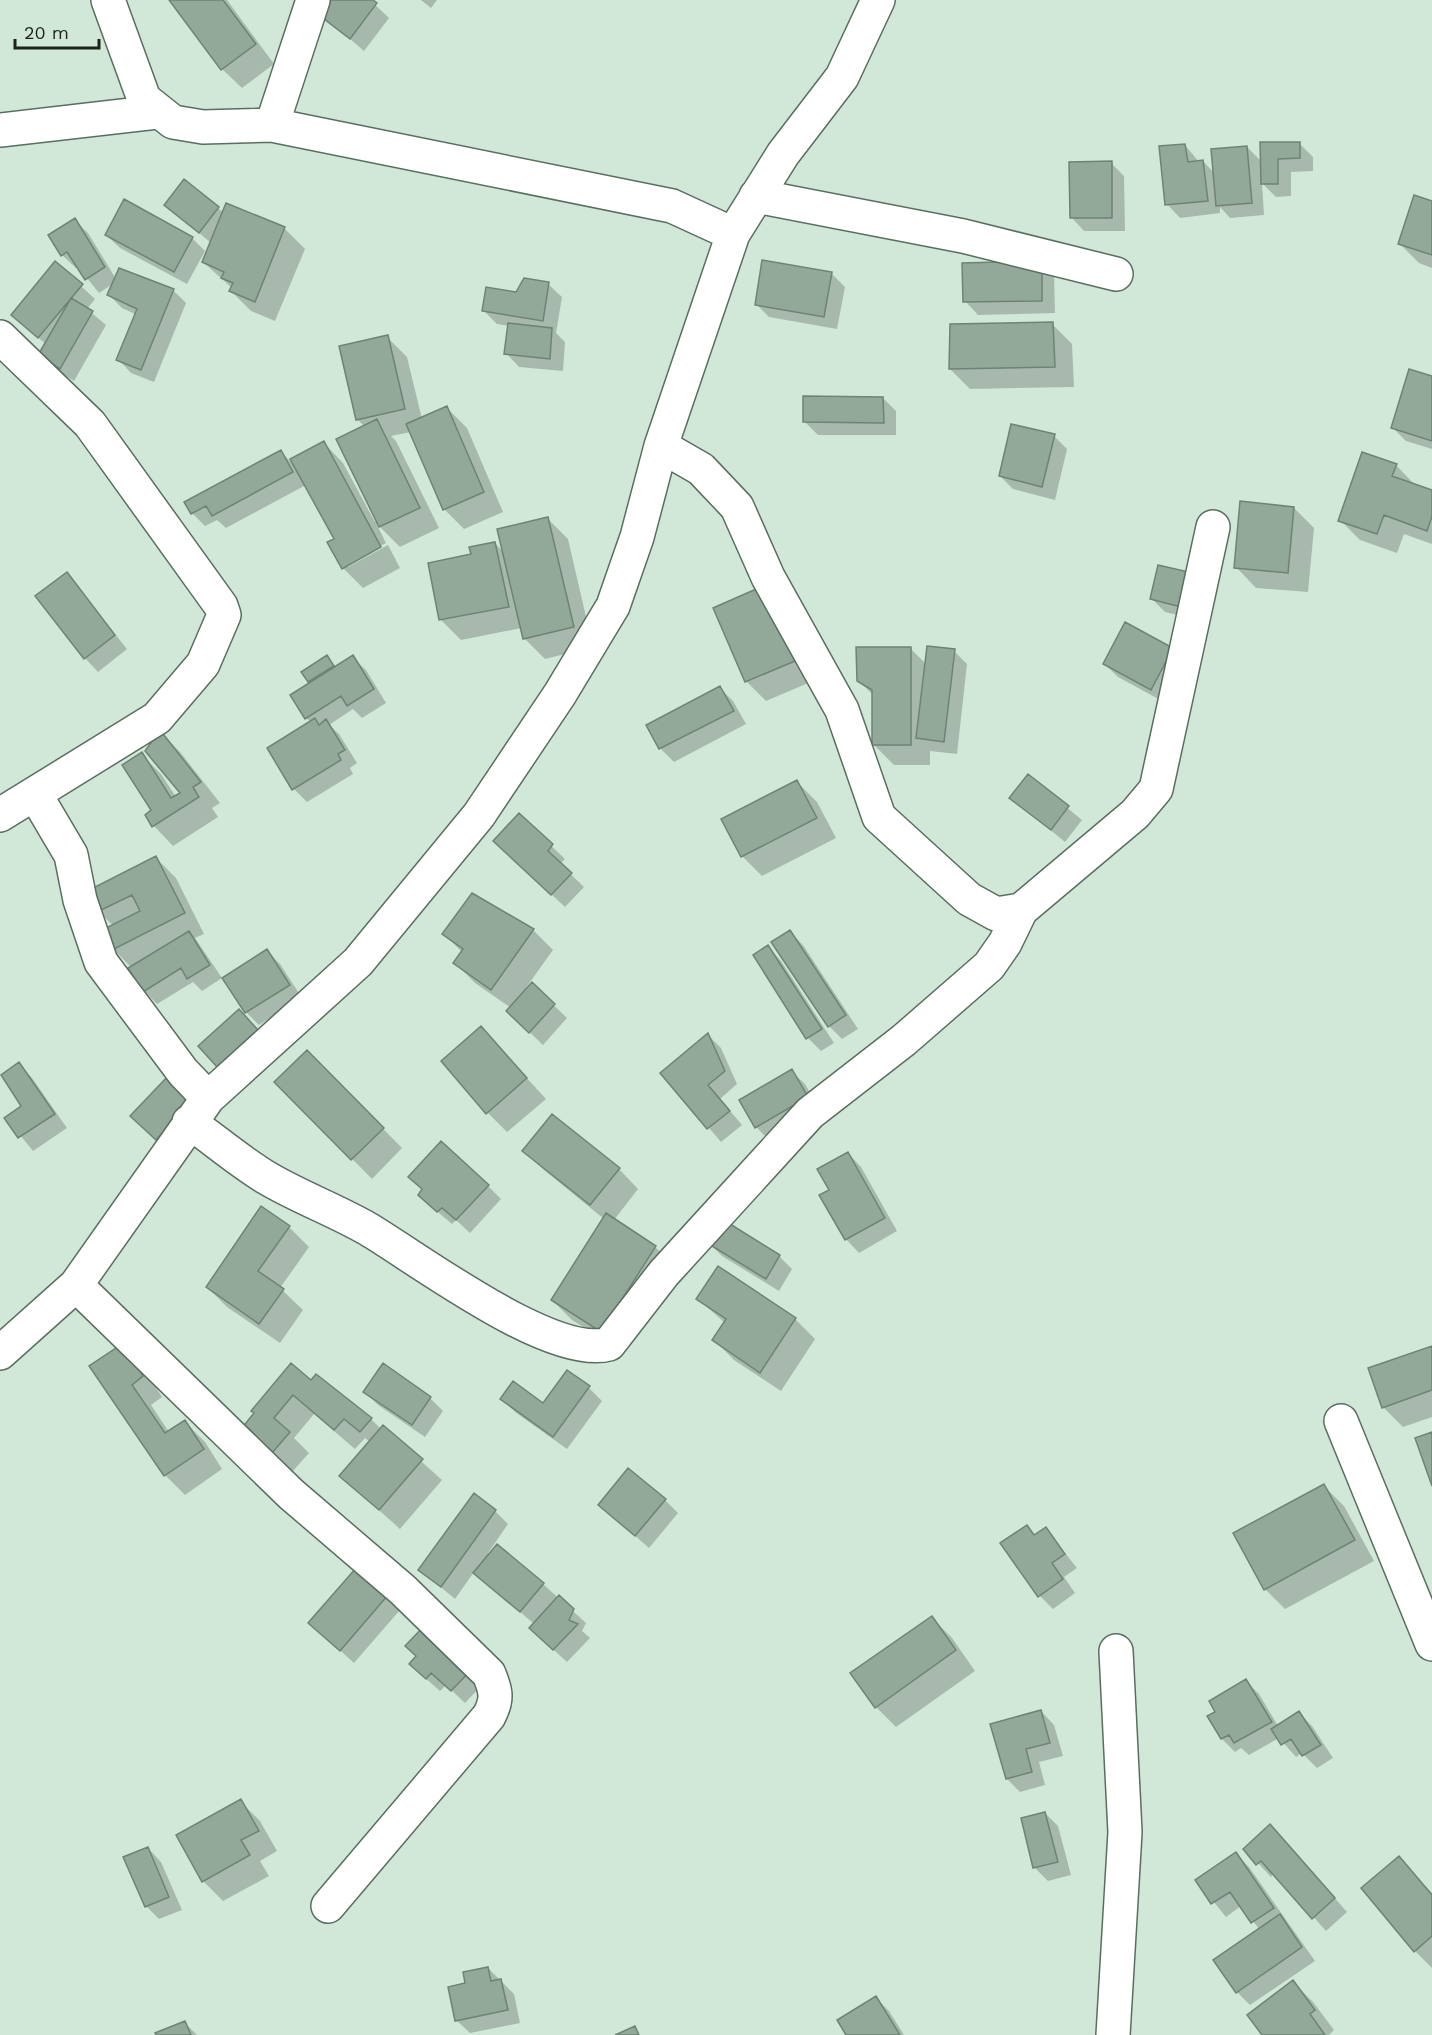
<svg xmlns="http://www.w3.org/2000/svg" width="1432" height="2035" font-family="'Work Sans',sans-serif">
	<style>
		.shadow { fill: #0003 }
		.building { fill: #92a899; stroke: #6e8375; stroke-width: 1.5 }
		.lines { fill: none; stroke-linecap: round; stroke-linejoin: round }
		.minor-casing { stroke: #596e60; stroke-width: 36 }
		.minor { stroke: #fff; stroke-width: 33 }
	</style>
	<rect width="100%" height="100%" fill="#d1e8d8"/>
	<!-- shadow -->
	<path class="shadow" d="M171,0H227L274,64L242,88L222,69Z
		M332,0H370L389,18L364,51L321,14Z
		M421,0H437L431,8Z
		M1299,143L1313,157V171L1291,172V196L1276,197L1262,183L1264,215L1230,218L1220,207V213L1180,218L1167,204L1185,145L1199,162L1203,161L1214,173L1247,147L1262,162Z
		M1111,163L1124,176L1125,231H1084L1071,217Z
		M184,181L224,213L227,205L285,229L305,249L275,321L251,311L231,291L232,288L203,262L211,243L166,205Z
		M1432,202V268L1419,263L1399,243Z
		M74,220L88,233L116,279L173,290L186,303L154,382L131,373L118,359L137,315L122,308L109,295L114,283L99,293L78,267L76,268L62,255Z
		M106,235L192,238L205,251L187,284L120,248Z
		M764,261L832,274L845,287L837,329L769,317L756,304Z
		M56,263L95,299L87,309L106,325L74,381L53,368L40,355L46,344L26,328Z
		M1041,263L1054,276L1055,313L978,315L965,301Z
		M548,284L562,297L556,333L565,342L563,371L519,367L506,353L509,326L497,324L484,311L517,293Z
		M1052,324L1072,344L1074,387L970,389L950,369Z
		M387,337L407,357L422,419L447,408L467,428L503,512L464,529L444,509L411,432L391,436L396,441L439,528L400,547L376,523L386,543L348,564V567L388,545L400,568L363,588L343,568L336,540L306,485L226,528L217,520L205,526L192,513L281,452L295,466L324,443L343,463L375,522L378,521L365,427L357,419Z
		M1432,378V449L1406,441L1393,428Z
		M883,398L896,411V435H818L805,422Z
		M1054,436L1067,449L1055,500L1013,489L1000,476Z
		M1396,465L1416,486L1432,491V544L1404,534L1397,553L1360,540L1340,520Z
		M1294,508L1314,528L1308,592L1256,588L1236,567Z
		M548,519L568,539L593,647L545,659L525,639L522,628L461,640L441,620L473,555L495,543L504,553Z
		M1159,567L1198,620L1165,612L1152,599Z
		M67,574L127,649L98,672L85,658Z
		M762,588L813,681L766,701L746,681Z
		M910,648L927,665L954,651L967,664L957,754L930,751V765H894L874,745V696L858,680Z
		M1172,649L1164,702L1118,677L1105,664Z
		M327,657L336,667L352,657L366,670L386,703L362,718L353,709L329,725L339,734L357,763L350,768L353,774L307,802L294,789L311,722L306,718L309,681Z
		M720,688L733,701L746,724L674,762L661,749L648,725Z
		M160,732L180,752L220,803L212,808L218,817L173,846L154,826L153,811L141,754L161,774L176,797L182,793Z
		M1028,776L1082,820L1065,842L1011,798Z
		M797,782L817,802L836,838L762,876L742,856Z
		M519,815L565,859L560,864L584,887L565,907L508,854Z
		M156,858L176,878L204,934L195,938L222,978L202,991L193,982L157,1004L144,991L132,968L113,949V926L99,911Z
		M533,930L553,950L525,989L532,984L567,1018L543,1045L521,1024L511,1008L475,983L455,963L462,952L444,934Z
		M790,932L803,945L858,1029L842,1039L829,1026Z
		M768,947L781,961L834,1043L821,1051L808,1038L755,956Z
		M267,951L280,964L302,998L259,1025L246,1012Z
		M253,1024L270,1044L231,1079L218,1066Z
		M481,1028L546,1099L507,1132L488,1113Z
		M708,1035L721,1048L737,1084L720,1099L742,1125L721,1142L662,1073Z
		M307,1052L402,1148L372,1179L276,1082Z
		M19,1064L32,1078L67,1128L33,1151L6,1118L23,1106Z
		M791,1071L805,1084L820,1111L769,1140L756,1127Z
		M524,1151L619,1169L638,1189L614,1220L655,1247L675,1267L622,1351L572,1320L552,1300L604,1219L544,1170Z
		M848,1153L861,1167L897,1231L859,1253L846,1239L831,1190Z
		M410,1177L488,1186L501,1199L470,1233L456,1220L452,1224L433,1208L423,1190Z
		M289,1227L309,1247L280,1288L303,1310L280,1343L227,1307L207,1287Z
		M709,1243L779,1256L792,1269L779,1291L722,1256Z
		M719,1268L795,1319L815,1339L781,1391L734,1360L714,1340L725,1323L698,1299Z
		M1432,1347V1417L1403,1427L1383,1407Z
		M142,1366L162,1397L151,1405L169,1432L185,1422L205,1442L222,1469L185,1495L165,1475L91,1367Z
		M311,1382L371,1419L381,1429L383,1427L442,1480L400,1529L341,1476L370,1442L365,1438L355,1449L314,1414L294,1438L309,1453L292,1472L244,1428Z
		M589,1388L602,1401L567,1449L515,1412L502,1398L544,1405Z
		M365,1392L430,1398L443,1411L425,1437L378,1405Z
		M1324,1486L1344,1506L1374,1561L1285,1609L1265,1589Z
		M665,1500L678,1513L649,1548L600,1505Z
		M495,1511L508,1524L488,1553L543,1584L586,1623L582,1631L590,1638L567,1662L544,1641L534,1624L474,1572L455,1599L420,1570Z
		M1027,1527L1036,1536L1046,1529L1077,1568L1064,1577L1075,1593L1053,1609L1040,1596L1003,1544Z
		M356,1570L400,1610L354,1663L310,1623Z
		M932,1618L952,1638L975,1671L896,1727L876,1707Z
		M418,1657L486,1681L465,1703L446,1685L440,1691L424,1677Z
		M1246,1681L1259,1694L1278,1726L1299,1713L1312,1726L1333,1758L1317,1768L1302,1753L1296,1757L1279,1738L1249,1755L1241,1748L1235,1752L1222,1739L1210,1717L1217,1712Z
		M1041,1711L1054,1725L1063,1756L1039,1762L1045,1785L1020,1792L1007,1779Z
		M240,1801L260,1821L277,1851L260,1861L269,1876L223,1901L203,1881Z
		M1045,1813L1058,1826L1071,1875L1048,1881L1035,1868Z
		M1283,1839L1347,1912L1326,1931L1274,1873L1271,1877L1245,1849Z
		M148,1848L161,1862L182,1910L159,1919L146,1906Z
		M1236,1854L1249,1867L1315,1961L1250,2005L1237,1992L1260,1930L1241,1906L1226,1917L1197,1881Z
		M1399,1858L1432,1893V1968L1415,1951Z
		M488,1968L514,1994L520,2023L470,2033L456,2020L467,1984Z
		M1293,1982L1313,2002L1334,2030L1329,2035H1263Z
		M876,1998L889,2011L904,2035H848Z
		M185,2023L197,2035H158Z"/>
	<!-- building -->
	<path class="building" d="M169,0H223L256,44L221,70Z
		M331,0H373L377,3L350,39L319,15Z
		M1260,142H1300V158L1278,159V184H1261Z
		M1185,144L1188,162L1203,160L1208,201L1165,205L1159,146Z
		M1247,146L1252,203L1216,206L1211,149Z
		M1112,161V218H1070L1069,162Z
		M184,179L219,207L199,233L164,205Z
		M1414,195L1432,201V255L1398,244Z
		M124,199L193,237L174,272L105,235Z
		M226,203L285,227L255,302L229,291L233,283L221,278L224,272L202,262Z
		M75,218L105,267L85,280L67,252L61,256L48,235Z
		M762,260L832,272L824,317L755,305Z
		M55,261L83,284L38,338L11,315Z
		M1042,261V301L963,302L962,263Z
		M119,268L174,289L141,370L116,360L137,309L107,295Z
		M524,278L549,282L543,321L482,311L486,287L516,292Z
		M71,298L93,311L60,369L38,355Z
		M1053,322L1055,367L949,369L950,324Z
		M508,323L552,328L550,359L504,354Z
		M388,335L405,409L356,420L339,346Z
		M1409,369L1432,376V441L1391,428Z
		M803,396L883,397L884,423L803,422Z
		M447,406L484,492L443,510L406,424Z
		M377,419L420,508L379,527L336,439Z
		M1011,424L1055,434L1042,487L999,476Z
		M324,441L381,547L342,569L327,542L334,539L290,459Z
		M281,450L293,472L212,516L206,506L191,514L184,502Z
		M1362,452L1397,464L1392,476L1432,490V516L1427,531L1384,515L1377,534L1338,521Z
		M1240,501L1294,507L1288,573L1234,568Z
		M548,517L574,627L523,639L497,529Z
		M495,542L509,607L439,620L428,563L471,554L469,547Z
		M1158,565L1193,573L1185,608L1150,599Z
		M67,572L115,635L84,659L35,596Z
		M763,586L795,661L745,682L713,608Z
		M1125,622L1173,648L1151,690L1103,664Z
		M927,646L955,649L944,742L916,738Z
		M856,647H911V745H872V690L857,681Z
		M327,655L334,666L308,682L301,672Z
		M353,655L374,689L347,706L341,696L305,719L290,695Z
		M720,686L734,711L659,749L646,725Z
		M315,718L319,725L326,719L345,750L338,754L341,760L292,790L267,748Z
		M160,730L201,782L193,787L199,797L152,827L145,815L151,810L122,765L142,752L171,798L180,793L145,751Z
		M1028,774L1069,806L1051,830L1009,798Z
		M797,780L817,818L741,857L721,819Z
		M519,813L553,844L548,851L572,873L551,895L493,841Z
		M156,856L185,913L112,950L102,930L140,911L132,895L97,912L87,891Z
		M472,893L534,929L491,990L453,963L463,949L442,934Z
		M790,930L846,1015L828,1027L771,942Z
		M189,931L210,965L187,979L181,968L143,992L128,968Z
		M768,945L822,1029L806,1039L753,955Z
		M267,949L290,985L245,1013L222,978Z
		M532,982L555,1004L529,1033L506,1011Z
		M239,1009L258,1030L217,1067L198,1046Z
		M481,1026L527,1078L486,1114L441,1061Z
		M708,1033L725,1071L708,1085L730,1111L707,1129L660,1073Z
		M307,1050L384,1128L351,1160L274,1082Z
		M19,1062L55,1114L18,1138L4,1118L21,1106L1,1075Z
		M792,1069L808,1097L755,1128L739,1100Z
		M169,1075L194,1099L156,1140L130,1116Z
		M552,1114L620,1168L590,1205L522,1151Z
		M441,1141L489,1185L456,1220L442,1208L437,1212L418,1195L422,1189L408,1177Z
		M848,1152L885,1218L845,1240L819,1195L829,1190L817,1169Z
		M261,1206L290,1226L258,1271L284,1289L259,1324L206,1287Z
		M606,1213L656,1246L601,1332L551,1300Z
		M722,1219L780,1255L766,1279L707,1243Z
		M718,1266L796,1318L760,1373L712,1340L726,1319L696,1299Z
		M122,1344L143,1376L132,1385L165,1433L185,1420L204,1449L164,1476L89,1366Z
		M1432,1346V1390L1382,1408L1368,1368Z
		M291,1363L311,1380L316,1374L372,1418L360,1432L344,1419L334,1430L293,1395L274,1418L290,1432L272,1453L242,1428L254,1413L251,1411Z
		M383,1363L431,1397L412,1425L363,1392Z
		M567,1370L590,1386L553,1437L500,1399L513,1381L543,1403Z
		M383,1425L423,1459L379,1510L339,1476Z
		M1432,1432V1486L1415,1438Z
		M628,1468L666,1499L635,1536L598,1505Z
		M1324,1484L1355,1540L1264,1590L1233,1533Z
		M474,1493L496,1510L441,1587L418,1570Z
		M1027,1525L1034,1535L1046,1527L1065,1554L1052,1563L1063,1579L1038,1597L1000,1543Z
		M497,1544L544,1583L520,1612L473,1573Z
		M356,1568L388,1595L340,1651L308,1623Z
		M559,1595L574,1609L569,1620L578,1624L553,1650L529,1628Z
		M932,1616L956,1650L875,1708L850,1673Z
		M427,1623L474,1667L451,1691L431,1673L426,1679L409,1664L416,1656L405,1646Z
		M1246,1679L1272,1722L1234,1743L1229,1735L1221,1739L1207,1716L1215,1712L1209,1701Z
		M1041,1710L1050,1743L1026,1749L1032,1772L1006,1779L990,1724Z
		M1299,1711L1321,1745L1302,1756L1291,1739L1281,1745L1271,1729Z
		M241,1799L259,1831L241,1840L250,1855L202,1882L176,1835Z
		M1045,1812L1058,1862L1033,1868L1021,1818Z
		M1270,1824L1335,1898L1312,1919L1261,1861L1256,1865L1243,1849Z
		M148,1847L169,1897L145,1907L123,1857Z
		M1236,1852L1274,1908L1251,1923L1230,1892L1211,1904L1195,1880Z
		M1399,1856L1432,1895V1936L1414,1952L1361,1888Z
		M1280,1914L1302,1947L1236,1993L1213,1960Z
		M488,1967L491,1981L501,1979L508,2010L455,2021L448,1987L465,1983L463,1972Z
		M1293,1980L1315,2010L1310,2014L1325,2035H1262L1247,2015Z
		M876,1996L900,2035H846L837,2020Z
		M185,2021L191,2035H156L155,2033Z
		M635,2026L639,2035H615Z"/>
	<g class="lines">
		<!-- minor casing -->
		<g class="minor-casing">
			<path id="minor" d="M108,0L144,99L173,122L203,127L272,125L672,206L733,234
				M272,125L313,0
				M0,130L157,112
				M756,196L963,236L1116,274
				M0,337L90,424L221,606L224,615L203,664L157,718L0,815
				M661,446L701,469L737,507L768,577L842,710L879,817L969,899L996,914L1021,910
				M35,794L71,855L80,900L101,962L183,1072L208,1098
				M189,1122C215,1140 240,1162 267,1178C299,1197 335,1210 368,1229C420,1260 552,1360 609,1344L664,1273L810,1113L904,1040L989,966L1005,943L1021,910L1135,814L1156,789L1213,527
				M76,1285L291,1494L403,1590L489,1674C496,1691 498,1699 489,1716L328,1906
				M0,1353L76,1285L208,1098L358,962L479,815L560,694L613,606L637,537L661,446L733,234L783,154L842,77L878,0
				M1341,1421L1432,1644
				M1113,2035L1125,1832L1116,1651"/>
		</g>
		<!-- minor -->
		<use href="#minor" class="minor"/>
	</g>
	<!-- scale -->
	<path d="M15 39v9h84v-9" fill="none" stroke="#1b231d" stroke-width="3"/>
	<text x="24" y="39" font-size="18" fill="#1b231d" stroke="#d1e8d8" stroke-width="4.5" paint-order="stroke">20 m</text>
</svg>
